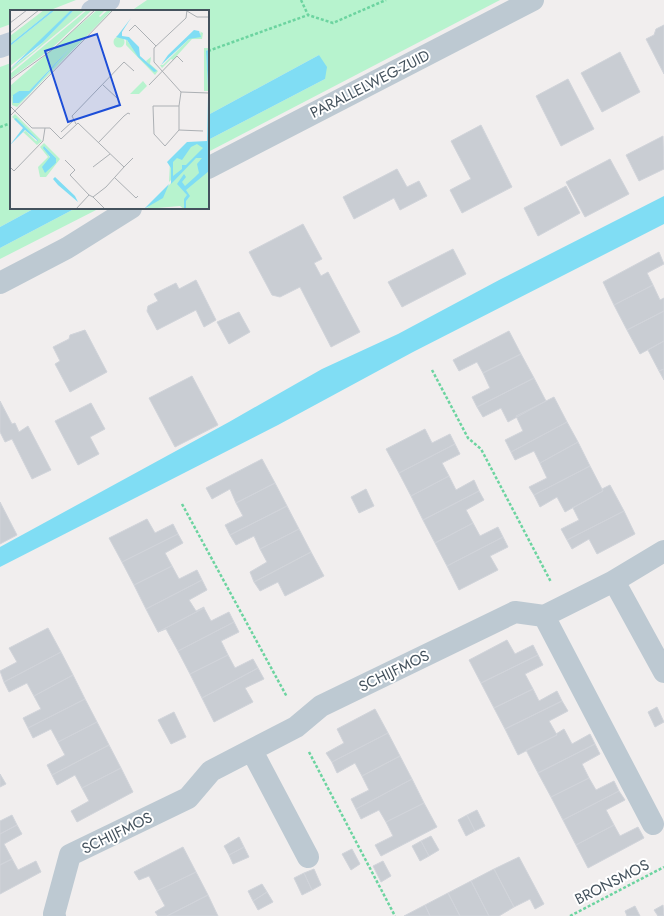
<svg xmlns="http://www.w3.org/2000/svg" width="664" height="916" font-family="Jost,sans-serif">
	<style>
		.green { fill: #b7f3ce }
		.water { fill: #80ddf4 }
		.building { fill: #c9cdd3; stroke: #d1d4da }
		.lines { fill: none; stroke-linecap: round; stroke-linejoin: round }
		.path { stroke: #6cd4a0; stroke-width: 2.5; stroke-dasharray: 3 2; stroke-linecap: butt }
		.street { stroke: #bdc9d2; stroke-width: 22 }
		.secondary { stroke: #becbd9; stroke-width: 22 }
		.labels { text-anchor: middle; stroke-width: 4; stroke-linejoin: round; paint-order: stroke }
		.street-label { font-size: 15px; fill: #44525d; stroke: #fff }
		.inset-road { fill: none; stroke: #acb0b4; stroke-width: 1 }
		.view { fill: #1d4ed8; fill-opacity: 0.15; stroke: #1d4ed8; stroke-width: 2 }
		.inset-edge { fill: none; stroke: #44525d; stroke-width: 2 }
	</style>
	<rect width="100%" height="100%" fill="#f1eeee"/>
	<!-- green -->
	<path class="green" d="M0,0H76L48,11H11V24L0,28Z
		M147,0H500L208,152V140L325,79L319,55L208,115V11H131Z
		M11,63V208H35L0,227V67Z
		M76,208H100L0,259V248Z"/>
	<!-- water -->
	<path class="water" d="M319,55L327,67L325,79L208,140V115Z
		M664,196V224L413,352L278,425L0,567V547L229,422L322,369L398,334L501,279Z
		M35,208H76L0,248V227Z"/>
	<!-- building -->
	<path class="building" d="M664,25V74L646,39L654,35L656,29Z
		M620,52L640,92L602,112L581,73Z
		M568,79L594,129L561,146L536,96Z
		M481,125L512,187L462,213L450,190L471,179L451,141Z
		M663,136L664,169L639,181L626,155Z
		M610,159L629,194L585,217L566,182Z
		M397,169L407,187L419,181L427,196L400,210L394,198L354,219L343,197Z
		M566,186L580,213L538,236L524,208Z
		M303,224L322,259L314,263L321,276L328,272L360,332L331,347L300,287L280,297L272,295L249,252Z
		M453,249L466,274L402,307L388,282Z
		M659,252L664,264L647,273L653,285L614,305L603,282Z
		M196,280L216,320L204,327L196,310L157,330L147,311L148,306L158,301L154,294L176,283L179,289Z
		M653,285L660,300L664,298V311L627,330L614,305Z
		M664,311V341L640,354L627,330Z
		M239,312L250,332L229,344L217,322Z
		M85,330L107,372L70,392L55,364L60,361L53,347L69,339L70,335Z
		M509,331L521,354L483,373L477,362L459,371L453,360Z
		M664,341V369L659,371L648,350Z
		M521,354L534,378L477,407L472,397L490,388L483,373Z
		M664,369V380L659,371Z
		M192,376L218,425L175,447L149,398Z
		M534,378L546,401L508,422L501,408L483,417L477,407Z
		M554,397L567,422L511,452L505,440L523,431L516,416Z
		M0,401L12,424L15,423L19,432L28,426L51,470L32,479L12,439L5,442L0,432Z
		M91,403L105,429L90,437L99,454L78,465L55,421Z
		M567,422L578,442L540,463L534,451L515,460L511,452Z
		M425,429L432,443L450,434L455,444L399,473L386,449Z
		M578,442L590,466L534,495L529,487L547,478L540,463Z
		M455,444L460,454L442,463L449,476L411,496L399,473Z
		M262,459L275,483L236,503L230,489L212,499L206,488Z
		M590,466L603,491L565,512L557,497L540,507L534,495Z
		M449,476L456,490L474,480L479,491L423,520L411,496Z
		M275,483L287,506L230,535L225,525L243,516L236,503Z
		M610,485L624,511L567,540L561,529L579,520L573,508L603,491L602,489Z
		M366,489L374,506L359,513L351,497Z
		M479,491L484,500L466,510L473,523L435,543L423,520Z
		M0,502L17,535L0,544Z
		M287,506L299,529L260,549L254,536L236,545L230,535Z
		M624,511L635,534L597,554L589,539L572,549L567,540Z
		M147,519L155,533L173,524L178,534L122,562L109,538Z
		M473,523L480,536L498,527L503,537L447,566L435,543Z
		M299,529L311,552L254,582L250,572L267,562L260,549Z
		M178,534L183,543L165,553L172,566L134,585L122,562Z
		M503,537L508,547L490,556L498,570L459,590L447,566Z
		M311,552L324,576L285,596L278,582L260,591L254,582Z
		M172,566L179,579L197,570L202,580L146,609L134,585Z
		M202,580L207,590L189,600L196,611L204,607V608L158,632L146,609Z
		M204,608L211,621L229,612L234,622L178,651L166,629L158,632Z
		M234,622L239,632L221,641L228,655L190,674L178,651Z
		M48,628L61,652L4,682L0,671L17,662L9,648Z
		M507,640L515,654L533,645L538,655L481,683L469,660Z
		M61,652L73,675L34,696L27,683L9,692L4,682Z
		M228,655L235,668L253,659L258,668L202,698L190,674Z
		M538,655L543,665L525,674L533,689L494,708L481,683Z
		M258,668L264,679L245,688L253,702L214,722L202,698Z
		M73,675L85,699L28,728L23,718L41,709L34,696Z
		M533,689L539,701L557,691L562,701L505,729L494,708Z
		M85,699L97,722L58,742L51,729L33,738L28,728Z
		M562,701L568,711L549,721L557,735L518,755L505,729Z
		M657,707L664,722L655,727L648,712Z
		M375,709L388,733L332,762L326,753L344,743L337,729Z
		M174,712L186,737L171,744L158,720Z
		M97,722L109,745L52,775L47,765L65,755L58,742Z
		M564,729L572,744L590,734L595,744L538,773L526,750L557,735L556,734Z
		M388,733L400,756L362,776L355,763L337,773L332,762Z
		M595,744L600,754L582,764L589,778L551,797L538,773Z
		M109,745L121,768L82,788L75,775L57,785L52,775Z
		M400,756L412,779L356,809L351,799L369,790L362,776Z
		M121,768L133,792L77,822L71,811L89,801L82,788Z
		M0,774L6,784L0,787Z
		M589,778L596,790L614,781L619,791L563,820L551,797Z
		M412,779L424,803L386,822L379,810L361,819L356,809Z
		M619,791L625,800L606,810L614,825L576,845L563,820Z
		M424,803L437,827L381,856L375,845L393,836L386,822Z
		M477,810L485,826L475,831L467,815Z
		M12,815L17,825L0,834V821Z
		M467,815L475,831L466,836L458,820Z
		M17,825L22,834L4,844L12,859L0,865V834Z
		M614,825L620,836L638,827L644,838L588,868L576,845Z
		M431,836L439,850L429,856L421,841Z
		M239,837L244,847L229,855L224,846Z
		M421,841L429,856L420,861L412,846Z
		M183,847L196,872L157,891L149,876L139,880L134,872Z
		M244,847L249,857L233,864L229,855Z
		M352,849L360,864L351,870L342,854Z
		M519,857L544,904L535,909L530,899L514,907L494,869Z
		M12,859L18,870L36,861L41,872L0,894V865Z
		M383,861L391,876L381,882L373,866Z
		M314,869L321,885L312,890L304,873Z
		M494,869L514,907L499,916H489L471,881Z
		M196,872L208,895L167,916H158L155,912L165,906L157,891Z
		M304,873L312,890L302,895L294,878Z
		M471,881L489,916H460L448,893Z
		M262,884L267,892L253,901L248,891Z
		M267,892L273,902L258,910L253,901Z
		M448,893L460,916H430L425,905Z
		M208,895L218,916H167Z
		M425,905L430,916H404Z
		M663,905L664,916H658L654,910Z
		M635,906L640,916H627L625,911Z"/>
	<g class="lines">
		<!-- path -->
		<path class="path" d="M301,0L308,15L333,23L386,0
			M208,51L308,15
			M0,127L11,123
			M432,370L468,438L481,449L551,582
			M182,504L287,697
			M309,752L395,916
			M570,916L664,867"/>
		<!-- street -->
		<path class="street" d="M208,168L533,0
			M0,283L67,248L131,208
			M614,581L664,672
			M544,616L653,824
			M252,751L308,857
			M55,916L54,914L70,855L188,798L211,771L296,727L321,706L515,612L544,616L614,581L664,551"/>
		<!-- secondary -->
		<path class="secondary" d="M92,11L109,0
			M0,47L11,43"/>
	</g>
	<g class="labels">
		<!-- street labels -->
		<g class="street-label">
			<text transform="translate(370 84) rotate(-27)" y="5">PARALLELWEG-ZUID</text>
			<text transform="translate(394 671) rotate(-26)" y="5">SCHIJFMOS</text>
			<text transform="translate(117 833) rotate(-26)" y="5">SCHIJFMOS</text>
			<text transform="translate(612 882) rotate(-27)" y="5">BRONSMOS</text>
		</g>
	</g>
	<!-- overview -->
	<g transform="translate(10 10)">
		<rect width="199" height="199" fill="#f1eeee"/>
		<path d="M34,0H42L0,34V26ZM45,0H61L24,37L0,56V36ZM64,0H75L0,62V59L25,40ZM77,0H82L41,39L0,69V64ZM87,0H95L89,6L90,7L98,0H102L7,97L2,95L0,76ZM61,37L21,82L2,87L9,81H19ZM189,21L193,23L192,29H182L163,50L161,49L152,58L150,55H153L179,29L191,23ZM103.5 32a5.5 5.5 0 1 1 11 0a5.5 5.5 0 1 1-11 0ZM116,29L128,46L145,62L136,51L141,47L140,54L148,61L145,65L116,35ZM194,38H199V81H194ZM197,40L199,41L198,79L196,41ZM133,71L137,76L129,84H120ZM5,104L32,131L27,135L13,122L16,121L26,131L28,130L2,107ZM199,130V199H174L170,196L136,199L162,172L161,170L159,172L160,152L178,134L197,133ZM34,133L50,149L36,167H30L28,157L38,147L30,137ZM34,136L46,148V153L34,161L40,148Z" fill="#b7f3ce" fill-rule="evenodd"/>
		<path d="M42,0H45L0,36V34ZM61,0H64L33,32L0,59ZM121,8L112,22V26L119,27L129,37L130,46L147,61L144,62L128,47L117,30L106,27L22,111L108,25ZM184,20L189,21L191,27L179,29L151,55L158,45ZM61,37L21,82L9,93H3V85L9,81H19ZM197,40L199,41L198,79L196,41ZM198,86L199,161L176,180L180,186L176,191V199H174V189L177,185L167,174L174,164L176,167L172,172L175,176L185,167L189,163L187,154L192,148H186L161,174V158L157,152L177,132L197,131ZM187,134L193,138L176,155H172V159L163,166V152L167,148L172,150L181,137ZM6,108L28,130V131L15,120L0,135L13,118L4,109ZM34,136L46,148V153L35,163L32,157L40,147L33,138ZM45,167L65,186L68,192L48,175L43,169ZM159,174L153,188L134,199Z" fill="#80ddf4" fill-rule="evenodd"/>
		<path class="inset-road" d="M177,0L176,8L144,38V52L171,82L199,83M177,1L187,7H199M0,13L17,0M119,21L125,15L146,36M0,23L29,0M0,70L42,40L85,0M93,75L107,88M139,75L167,46L173,52M0,96L22,118H40L51,129L68,113L114,157L96,177L83,187L79,185L66,199M169,96V120L155,136L144,124L143,96H169L171,82M0,106L103,0M66,114L62,106L114,52L124,61M169,120L193,121M51,122L63,111M88,133L114,106L118,103L120,104M55,150L65,160L60,165L79,185M0,157L4,161L33,131L35,118M83,157L100,144M114,157L123,148M105,168L126,188L128,186M83,187L95,199"/>
		<path class="view" d="M87,24L110,95L58,112L35,41Z"/>
		<rect width="199" height="199" class="inset-edge"/>
	</g>
</svg>
